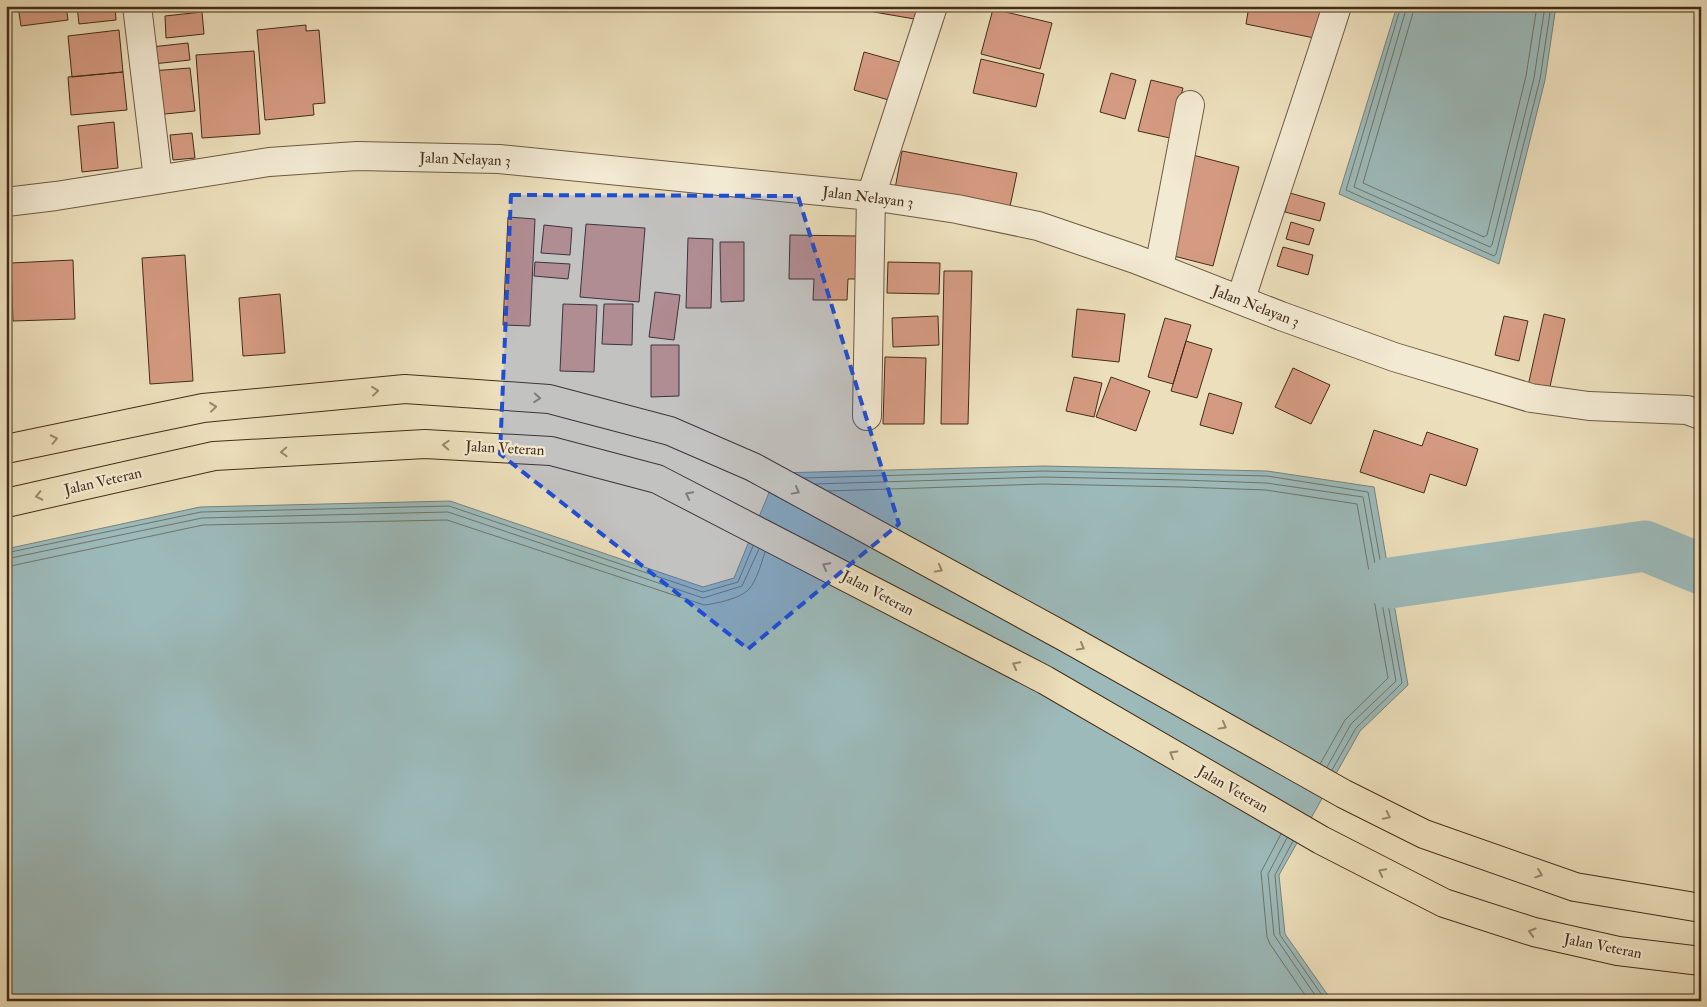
<svg xmlns="http://www.w3.org/2000/svg" width="1707" height="1007" font-family="'IM FELL Double Pica',serif">
	<style>
		.water { fill: #9cbaba; stroke: #798279 }
		.lines { fill: none; stroke-linecap: round; stroke-linejoin: round }
		.shore { stroke: #707469; stroke-width: 1 }
		.river { stroke: #9cbaba; stroke-width: 51 }
		.building { fill: #d59b82; stroke: #442d18 }
		.minor-casing { stroke: #6e5a41; stroke-width: 30 }
		.trunk-casing { stroke: #442d18; stroke-width: 30 }
		.minor { stroke: #f3ead3; stroke-width: 28 }
		.trunk { stroke: #ecdfbb; stroke-width: 28 }
		.oneway { stroke: #98866a }
		.marked { fill: #1d4ed8; fill-opacity: 0.2; stroke: #1d4ed8; stroke-width: 4; stroke-dasharray: 10 6; stroke-linejoin: round }
		.labels { text-anchor: middle; stroke-width: 4.5; stroke-linejoin: round; paint-order: stroke }
		.street-label { font-size: 15px; fill: #442d18; stroke: #f3ead3 }
	</style>
	<rect width="100%" height="100%" fill="#ecdfbb"/>
	<filter id="stains"><feTurbulence type="fractalNoise" baseFrequency=".004" numOctaves="4"/><feColorMatrix values="0 0 0 0 .2 0 0 0 0 .09 0 0 0 0 .02 0 0 0 .5 -.17"/></filter>
	<radialGradient id="worn" r=".72"><stop offset=".6" stop-color="#630" stop-opacity="0"/><stop offset="1" stop-color="#630" stop-opacity=".3"/></radialGradient>
	<!-- water -->
	<path class="water" d="M1397,6H1556L1545,80L1499,264L1339,194Z
		M1043,466L1267,471L1374,487L1408,685L1360,731L1279,875L1285,934L1332,1001H6V549L200,507L450,501L703,587L734,578L777,473Z"/>
	<g class="lines">
		<!-- shore -->
		<path class="shore" d="M1401,6L1346,190L1494,256L1496,254L1540,79L1551,6
			M1407,6L1354,187L1490,247L1492,245L1534,78L1545,6
			M1415,6L1363,183L1484,237L1487,235L1526,76L1537,6
			M804,478L1043,471L1182,474L1267,476L1368,492L1402,683L1356,728L1332,770
			M815,484L1043,477L1182,480L1266,483L1363,497L1396,681L1351,724L1327,767
			M828,491L1043,484L1182,487L1266,490L1357,504L1388,678L1345,720L1320,764
			M6,553L201,512L449,506L703,592L738,582L753,546
			M6,559L202,518L448,512L703,598L742,586L759,549
			M6,567L203,525L447,520L704,605C715,604 742,598 749,589C757,580 761,564 765,552
			M1281,834L1261,872L1267,937L1270,944L1309,1001
			M1287,838L1268,874L1274,935L1319,1001
			M1293,841L1275,875L1280,935L1326,1001"/>
		<!-- river -->
		<path class="river" d="M1390,583L1645,546L1701,569"/>
	</g>
	<!-- building -->
	<path class="building" d="M18,6H66L68,20L21,26Z
		M77,6H115L116,20L79,24Z
		M161,6H205V7L162,11Z
		M875,6H929L926,21L874,12Z
		M1249,6H1307L1325,10L1319,39L1246,24Z
		M993,9L1052,23L1040,69L981,54Z
		M202,12L204,34L166,38L165,16Z
		M306,25V31L319,30L325,103L313,104L314,115L265,120L257,30Z
		M119,30L123,72L72,77L68,36Z
		M188,43L190,60L153,64L151,47Z
		M254,51L260,134L202,138L196,55Z
		M864,52L910,65L899,103L854,90Z
		M981,59L1044,74L1036,107L973,93Z
		M190,68L195,111L155,115L151,71Z
		M123,72L127,110L71,115L68,77Z
		M1111,73L1136,80L1125,119L1100,112Z
		M1151,80L1183,88L1170,138L1138,131Z
		M114,122L118,168L82,172L78,126Z
		M192,133L195,158L173,160L170,135Z
		M902,151L1017,173L1008,216L894,194Z
		M1189,154L1239,167L1213,266L1162,253Z
		M1290,193L1325,203L1320,221L1285,212Z
		M508,217L535,219L530,326L503,325Z
		M1291,222L1314,229L1309,245L1286,239Z
		M586,224L645,228L639,302L580,297Z
		M544,225L572,228L570,255L541,253Z
		M790,235L857,236L856,279H848L847,300H813L814,279H789Z
		M688,238L713,239L711,308H686Z
		M720,242H744V301L721,302Z
		M1283,247L1313,255L1308,275L1277,266Z
		M185,255L193,381L150,384L142,258Z
		M73,260L75,319L13,321L11,263Z
		M535,262L570,264L568,279L534,276Z
		M888,262L940,263L939,294L887,293Z
		M944,271H972L968,424H941Z
		M655,292L680,295L674,340L649,337Z
		M280,294L285,353L243,356L239,298Z
		M563,304L597,305L594,372L560,371Z
		M604,304H633L632,345L602,344Z
		M1077,309L1125,314L1119,362L1072,357Z
		M1544,314L1565,319L1549,391L1528,386Z
		M938,316L939,345L893,347L892,318Z
		M1504,316L1528,321L1519,361L1495,355Z
		M1165,318L1191,325L1173,384L1148,377Z
		M1186,341L1212,349L1197,398L1171,391Z
		M651,345H679V396L651,397Z
		M885,357L926,358L924,424H883Z
		M1293,368L1330,385L1311,424L1275,407Z
		M1074,377L1102,383L1094,417L1066,411Z
		M1111,377L1150,391L1136,431L1096,417Z
		M1209,393L1242,403L1233,434L1200,425Z
		M1374,430L1422,446L1427,432L1478,449L1466,486L1430,474L1424,493L1360,472Z"/>
	<g class="lines">
		<!-- minor casing -->
		<g class="minor-casing">
			<path id="minor" d="M137,6L158,179
				M6,202L56,196L269,162L357,156L499,159L871,196L957,209L1038,226L1135,259L1281,316L1394,357L1531,398L1589,406L1687,410L1701,415
				M1159,268L1190,105
				M1241,299C1272,201 1306,104 1337,6
				M867,416L871,196L933,6"/>
		</g>
		<!-- trunk casing -->
		<g class="trunk-casing">
			<path id="trunk" d="M6,449L203,408L405,389L549,399L670,431L753,467L1065,637L1344,794L1424,834L1575,887L1701,908
				M6,503L214,456L425,444L551,451L657,479L1045,680L1321,840L1444,903L1534,932L1618,951L1701,961"/>
		</g>
		<!-- minor -->
		<use href="#minor" class="minor"/>
		<!-- trunk -->
		<use href="#trunk" class="trunk"/>
	</g>
	<!-- one-way arrows -->
	<defs><path id="oneway-chevron" d="M-2-3.5L2.5 0L-2 3.5" fill="none" stroke-width="1.6" stroke-linecap="round" stroke-linejoin="round" transform="scale(1.25)"/></defs>
	<g class="oneway">
		<use href="#oneway-chevron" transform="translate(375 391) rotate(-6)"/>
		<use href="#oneway-chevron" transform="translate(537 398) rotate(4)"/>
		<use href="#oneway-chevron" transform="translate(213 407) rotate(-6)"/>
		<use href="#oneway-chevron" transform="translate(54 439) rotate(-12)"/>
		<use href="#oneway-chevron" transform="translate(446 445) rotate(-177)"/>
		<use href="#oneway-chevron" transform="translate(284 452) rotate(177)"/>
		<use href="#oneway-chevron" transform="translate(796 491) rotate(29)"/>
		<use href="#oneway-chevron" transform="translate(689 495) rotate(-153)"/>
		<use href="#oneway-chevron" transform="translate(39 496) rotate(167)"/>
		<use href="#oneway-chevron" transform="translate(826 566) rotate(-152)"/>
		<use href="#oneway-chevron" transform="translate(939 569) rotate(29)"/>
		<use href="#oneway-chevron" transform="translate(1081 647) rotate(29)"/>
		<use href="#oneway-chevron" transform="translate(1016 665) rotate(-152)"/>
		<use href="#oneway-chevron" transform="translate(1223 726) rotate(29)"/>
		<use href="#oneway-chevron" transform="translate(1173 754) rotate(-150)"/>
		<use href="#oneway-chevron" transform="translate(1387 816) rotate(26)"/>
		<use href="#oneway-chevron" transform="translate(1382 872) rotate(-153)"/>
		<use href="#oneway-chevron" transform="translate(1539 874) rotate(19)"/>
		<use href="#oneway-chevron" transform="translate(1532 932) rotate(-164)"/>
	</g>
	<!-- marked area -->
	<path class="marked" d="M511,195L798,196L899,524L748,649L500,454Z"/>
	<g class="labels">
		<!-- street labels -->
		<g class="street-label">
			<text transform="translate(465 159) rotate(2)" y="5">Jalan Nelayan 3</text>
			<text transform="translate(868 197) rotate(7)" y="5">Jalan Nelayan 3</text>
			<text transform="translate(1256 306) rotate(21)" y="5">Jalan Nelayan 3</text>
			<text transform="translate(505 448) rotate(3)" y="5">Jalan Veteran</text>
			<text transform="translate(103 481) rotate(-13)" y="5">Jalan Veteran</text>
			<text transform="translate(878 593) rotate(28)" y="5">Jalan Veteran</text>
			<text transform="translate(1233 789) rotate(30)" y="5">Jalan Veteran</text>
			<text transform="translate(1603 946) rotate(11)" y="5">Jalan Veteran</text>
		</g>
	</g>
	<!-- margin -->
	<rect width="1707" height="1007" fill="none" stroke="#ecdfbb" stroke-width="25"/>
	<rect x="8" y="8" width="1692" height="992" fill="none" stroke="#442d18" stroke-width="2.5"/>
	<rect x="12" y="12" width="1682" height="982" fill="none" stroke="#442d18"/>
	<rect width="100%" height="100%" filter="url(#stains)"/>
	<rect width="100%" height="100%" fill="url(#worn)"/>
</svg>
